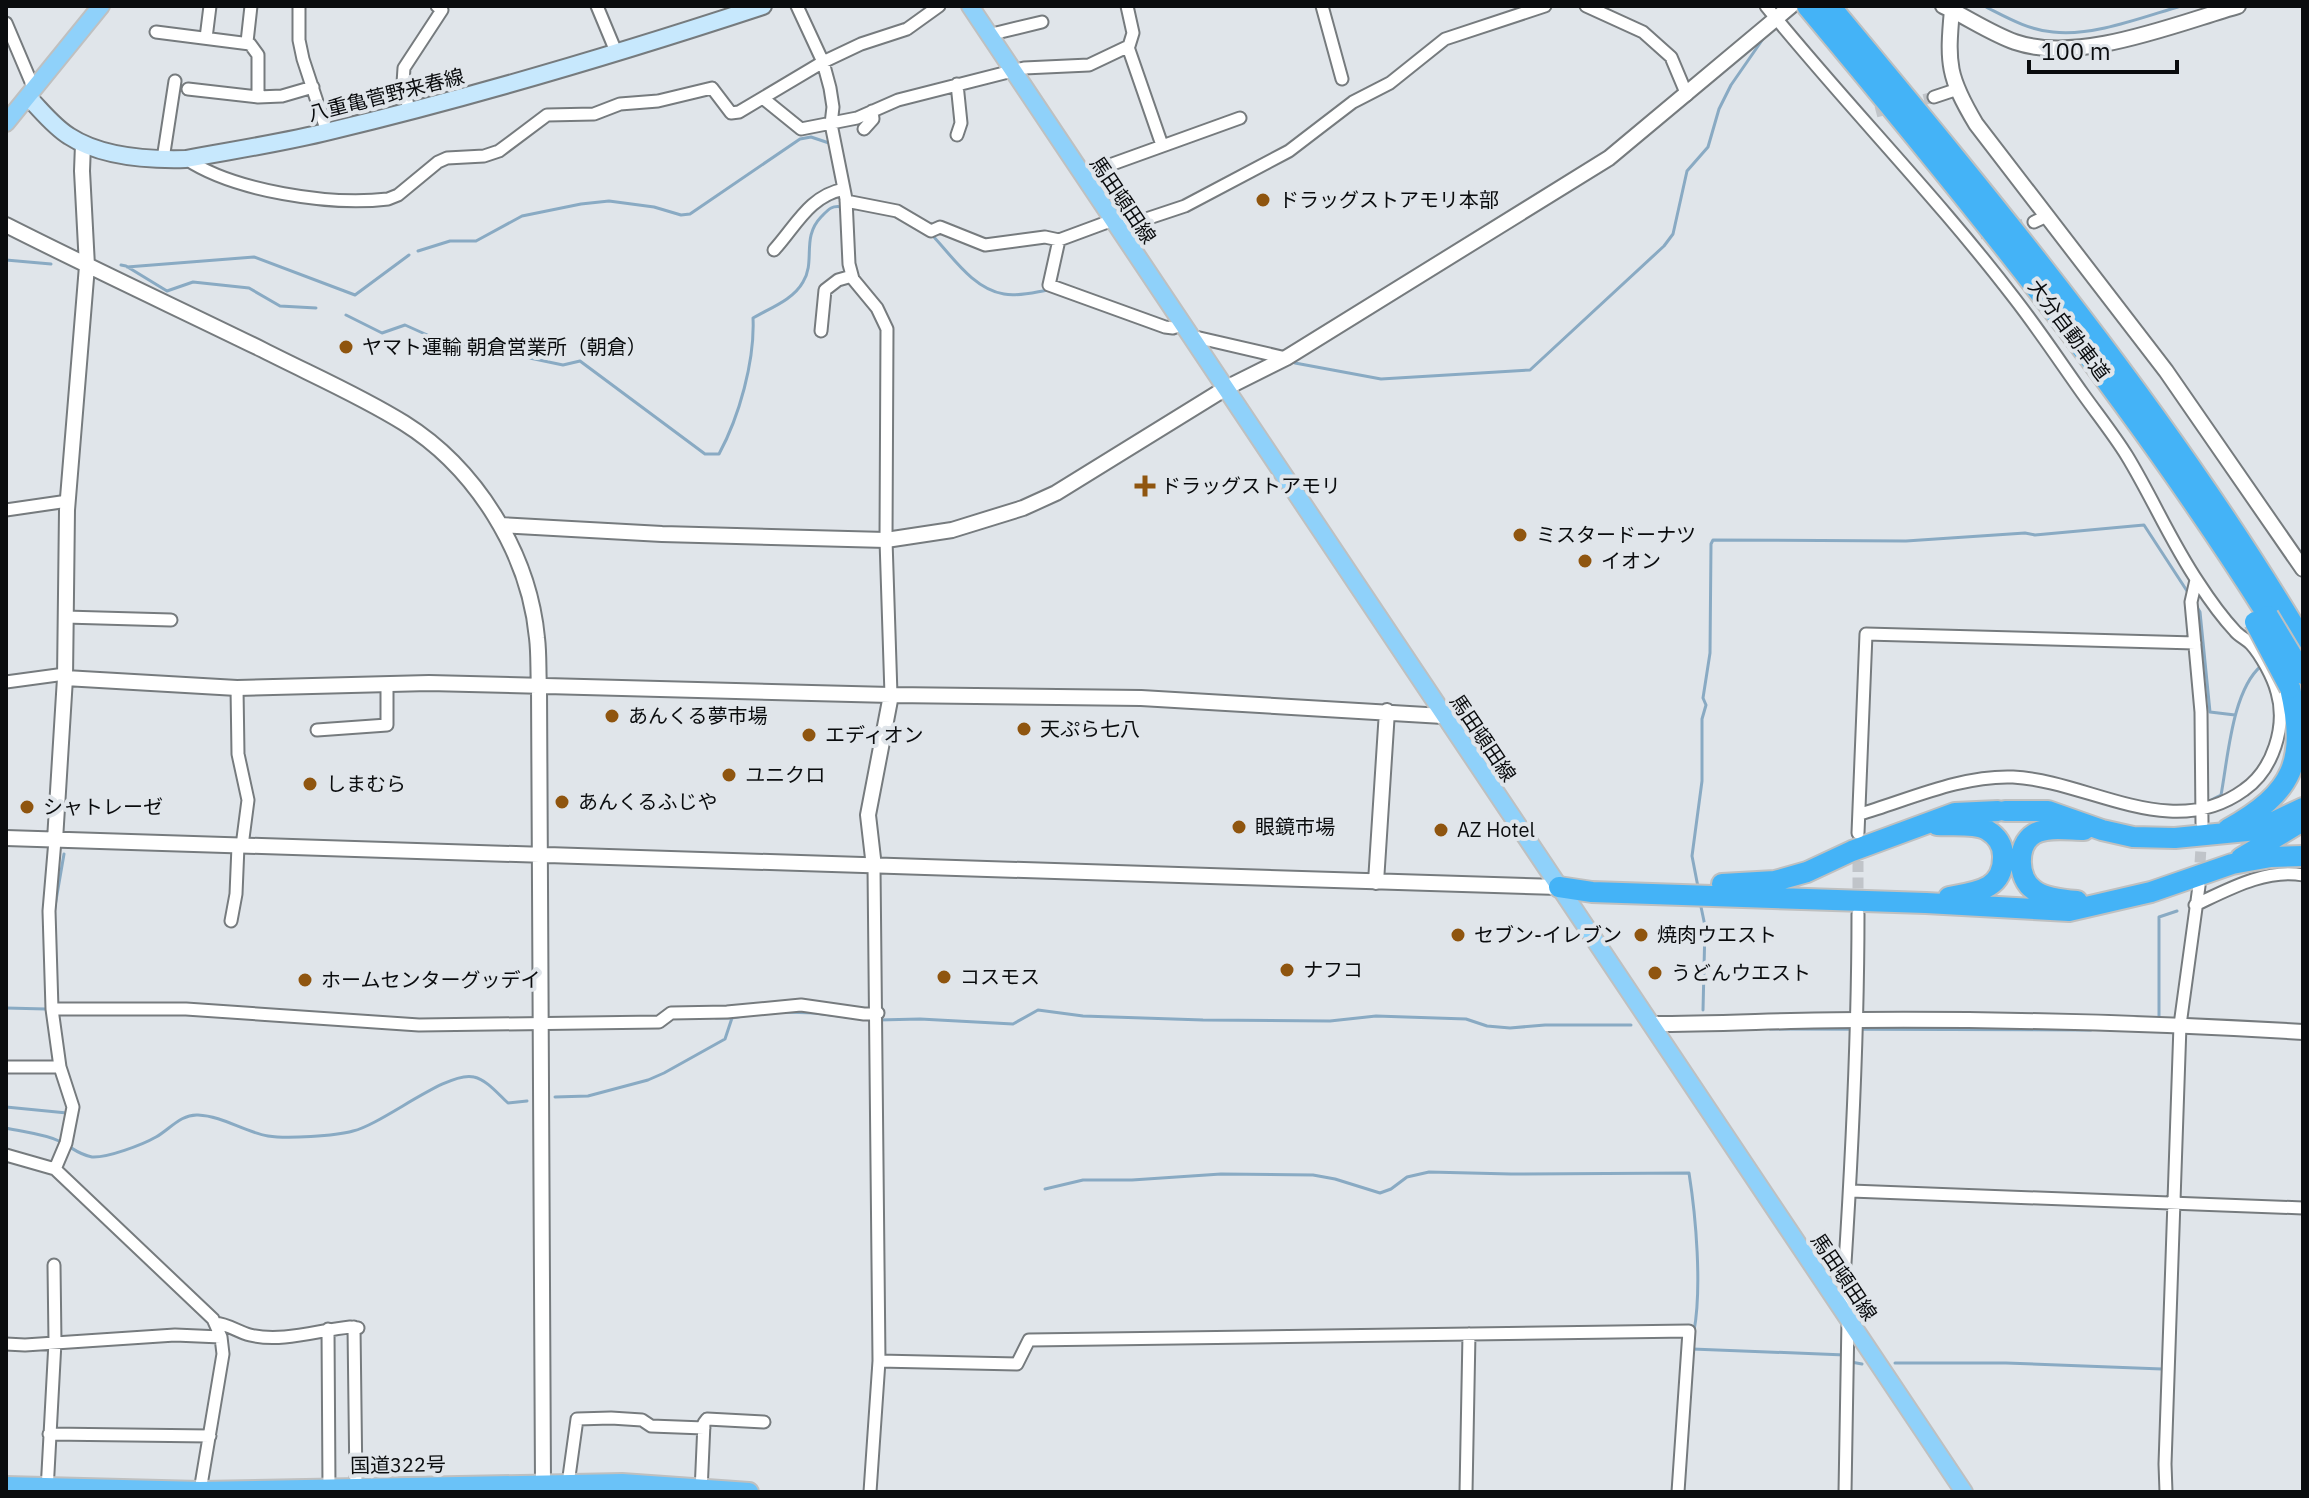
<svg xmlns="http://www.w3.org/2000/svg" width="2309" height="1498" font-family="'IBM Plex Sans','Noto Sans JP',sans-serif">
	<style>
		.lines { fill: none; stroke-linecap: round; stroke-linejoin: round }
		.stream { stroke: #89aac3; stroke-width: 3 }
		.minor-tunnel { stroke: #c0c4c9; stroke-width: 11; stroke-dasharray: 11 5.5; stroke-linecap: butt }
		.minor-casing { stroke: #767b7e; stroke-width: 15 }
		.tertiary-casing { stroke: #767b7e; stroke-width: 18 }
		.secondary-casing { stroke: #767b7e; stroke-width: 20 }
		.primary-casing { stroke: #bfc0c0; stroke-width: 20 }
		.trunk-casing { stroke: #bfc0c0; stroke-width: 22 }
		.motorway-casing { stroke: #bfc0c0; stroke-width: 24 }
		.minor { stroke: #fff; stroke-width: 11 }
		.tertiary { stroke: #fff; stroke-width: 14 }
		.secondary { stroke: #c7e8fd; stroke-width: 16 }
		.primary { stroke: #8fd1fa; stroke-width: 16 }
		.trunk { stroke: #6ac2f8; stroke-width: 18 }
		.motorway { stroke: #44b3f7; stroke-width: 20 }
		.motorway-bridge-casing { stroke: #bfc0c0; stroke-width: 24; stroke-linecap: butt }
		.motorway-bridge { stroke: #44b3f7; stroke-width: 20 }
		.poi-dot { fill: #8f550f; stroke: #e0e5ea; stroke-width: 3 }
		.labels { text-anchor: middle; stroke-width: 8; stroke-linejoin: round; paint-order: stroke }
		.street-label { font-size: 20px; fill: #0a0c0e; stroke: #e0e5ea }
		.poi-label { font-size: 20px; fill: #0a0c0e; stroke: #e0e5ea; text-anchor: start }
	</style>
	<rect width="100%" height="100%" fill="#e0e5ea"/>
	<g class="lines">
		<!-- stream -->
		<path class="stream" d="M1984,6C2006,17 2028,30 2053,32C2092,37 2143,17 2181,6
			M932,235C952,256 973,289 1004,294C1018,297 1035,292 1048,290
			M418,251L450,241H476L522,216L581,204L609,201L654,207L681,215L690,214L800,139L811,137L829,143
			M6,260L51,264
			M121,265L126,266L167,291L193,282L249,288L280,306L316,308
			M127,267L254,257L355,295L409,255
			M346,315L382,333L405,325L434,338L563,365L580,361L705,454H719C739,417 755,361 753,318C770,308 793,300 803,282C816,261 801,238 821,217C828,210 831,205 842,207
			M1295,363L1381,379L1530,370L1664,246L1673,234L1687,171L1708,147L1719,109L1731,85L1765,36
			M2197,607L2200,612L2210,712L2235,715
			M2207,802L2221,795C2228,758 2232,691 2261,666
			M1698,887L1692,856L1702,781V719L1706,705L1703,698L1710,653L1711,544L1713,540L1906,541L2025,533L2035,535L2144,525L2189,594
			M1700,902L1705,926L1703,1010
			M54,912L64,854
			M6,1008L46,1009
			M783,1012L815,1013L871,1020
			M716,1018H732
			M2159,1019V917L2177,911
			M878,1020L920,1019L1013,1024L1038,1010L1083,1016L1203,1020L1330,1021L1376,1016L1466,1019L1487,1026L1510,1028L1545,1025H1631
			M1770,1029L2091,1030
			M555,1097L588,1096L648,1080L664,1073L725,1039L732,1018L748,1015
			M6,1107L67,1113
			M6,1128C23,1132 44,1134 59,1141C70,1146 79,1155 92,1157C107,1158 142,1145 156,1137C170,1129 181,1114 198,1115C223,1116 244,1132 268,1136C287,1139 335,1136 353,1131C383,1124 448,1070 474,1077C487,1080 498,1094 508,1103L527,1101
			M1045,1189L1083,1180H1132L1221,1174L1313,1175L1335,1179L1380,1193L1391,1189L1407,1177L1429,1172L1511,1174L1689,1173C1696,1217 1702,1287 1694,1331
			M1692,1349L1845,1355
			M1851,1362L1862,1364
			M1895,1363H2006L2162,1369"/>
		<!-- minor-tunnel -->
		<path class="minor-tunnel" d="M1876,112L1934,97
			M1980,234L2034,222
			M2199,879L2202,832
			M1858,905V847"/>
		<!-- minor casing -->
		<g class="minor-casing">
			<path id="minor" d="M299,6V40L303,59L327,132
				M597,6L617,54
				M797,6L823,62L830,88L833,107L831,124L846,199L849,264L853,279L877,308L887,329L886,540L891,695
				M1322,6L1342,79
				M1586,6L1643,32L1671,57L1687,95
				M1766,6C1847,106 1937,197 2015,299C2039,330 2061,363 2083,394C2098,415 2114,435 2127,456C2152,497 2171,542 2198,582C2209,599 2221,616 2235,631C2239,636 2246,639 2251,644C2261,655 2273,677 2277,692C2287,726 2273,770 2244,790C2171,843 2090,781 2013,777C1961,775 1908,800 1860,814
				M6,23L34,89
				M156,32L250,44L258,55V97
				M988,35L1042,22
				M206,38L210,6
				M247,42L251,6
				M1128,47L1162,145
				M188,89L258,97L282,96L313,87
				M1934,97L1955,90
				M764,99L801,129L857,118L898,100L1024,68L1089,65L1129,46L1133,33L1127,6
				M409,110L403,83L404,68L442,10L437,6
				M864,129L873,119L872,111
				M957,135L961,123L957,84
				M163,159L175,81
				M186,159C234,191 330,206 388,199L398,195L438,162L447,158L484,156L499,151L547,115L594,114L620,104L658,101L712,88L731,113L739,112L823,62L861,44L907,29L939,6
				M1082,175L1240,118
				M846,201L897,211L931,231L940,227L985,245L1045,237L1059,240L1113,220H1143L1185,206L1289,151L1353,102L1390,83L1445,39L1545,6
				M2034,222L2047,216
				M1059,240L1049,285L1165,327L1173,328L1183,324
				M774,250C796,226 809,196 844,189
				M821,331L825,290L838,280L852,276
				M1191,336L1286,358
				M6,510L68,501
				M2196,580L2191,602L2201,712L2202,823
				M65,617L171,620
				M6,682L65,674
				M237,688L238,754L248,800L242,846
				M317,730L387,725V684
				M1858,833L1866,634L2195,643
				M55,840L49,911L52,1009L60,1067L73,1107L66,1143L55,1169
				M2195,905C2227,890 2266,868 2303,875
				M231,921L236,894L238,846
				M52,1009H186L419,1025L659,1022L671,1013L727,1012L801,1005L864,1014L878,1013
				M6,1067H60
				M6,1155L55,1169L213,1319L221,1337L223,1354L200,1491
				M1851,1191L2303,1208
				M1842,1309C1851,1177 1858,1046 1858,914
				M215,1323C228,1324 238,1332 250,1335C282,1343 319,1330 350,1327L358,1328
				M354,1327L356,1487
				M328,1329L329,1488
				M6,1344L25,1345L175,1335L221,1337
				M879,1361L1017,1364L1029,1340L1689,1331L1678,1492
				M49,1434L210,1436
				M568,1484L577,1419L611,1418L642,1420L651,1426L704,1428
				M47,1491L55,1342L54,1265
				M701,1492L704,1423L707,1419L764,1422
				M870,1492L879,1361L874,867
				M1466,1492L1469,1334
				M1845,1492L1848,1319
				M2166,1492L2165,1464L2180,1025L2199,886"/>
		</g>
		<!-- tertiary casing -->
		<g class="tertiary-casing">
			<path id="tertiary" d="M1943,6C1967,17 1990,33 2015,42C2079,64 2175,24 2238,6
				M1952,10C1947,64 1948,77 1976,124L2166,371L2303,569
				M6,225C91,268 177,308 263,350C310,374 359,395 404,423C476,468 529,553 537,638C539,654 538,671 539,687L543,1484
				M500,525L662,534L886,540L952,530L1023,508L1056,493L1226,388L1286,358L1609,158L1791,6
				M65,678L237,688L429,683L891,695L868,815L874,867
				M891,695L1141,698L1443,716
				M6,838L1559,887
				M55,840L65,678L67,510L87,266L82,171L83,144
				M1376,882L1387,711
				M1652,1024C1721,1024 1790,1020 1859,1020C2007,1019 2155,1023 2303,1032"/>
		</g>
		<!-- secondary casing -->
		<g class="secondary-casing">
			<path id="secondary" d="M28,97C41,110 53,126 69,136C101,157 149,160 186,159C234,150 282,143 330,131C476,96 620,53 763,6"/>
		</g>
		<!-- primary casing -->
		<g class="primary-casing">
			<path id="primary" d="M970,6L1964,1492
				M6,123L101,6"/>
		</g>
		<!-- trunk casing -->
		<g class="trunk-casing">
			<path id="trunk" d="M6,1486L200,1491L622,1483L749,1492"/>
		</g>
		<!-- motorway casing -->
		<g class="motorway-casing">
			<path id="motorway" d="M1807,6C1971,202 2132,400 2268,616
				M1830,6C1999,209 2168,414 2303,641
				M2005,811H2048L2102,830L2133,837L2175,838L2257,830L2303,808
				M1937,825C1951,826 1976,823 1987,830C1997,836 2003,845 2003,856C2004,890 1976,892 1949,897
				M2228,829C2294,792 2307,761 2290,688
				M2241,858L2296,825
				M1722,884L1775,881L1807,872L1852,851L1955,813L1998,811
				M1559,887L1592,892L1926,903L2069,911L2151,892L2232,864L2271,857L2303,856
				M2077,901C2065,900 2044,898 2034,890C2017,879 2016,845 2034,834C2047,826 2069,830 2084,830"/>
		</g>
		<!-- minor -->
		<use href="#minor" class="minor"/>
		<!-- tertiary -->
		<use href="#tertiary" class="tertiary"/>
		<!-- secondary -->
		<use href="#secondary" class="secondary"/>
		<!-- primary -->
		<use href="#primary" class="primary"/>
		<!-- trunk -->
		<use href="#trunk" class="trunk"/>
		<!-- motorway -->
		<use href="#motorway" class="motorway"/>
		<!-- motorway-bridge casing -->
		<g class="motorway-bridge-casing">
			<path id="motorway-bridge" d="M2268,616L2303,674
				M2255,622L2290,688"/>
		</g>
		<!-- motorway-bridge -->
		<use href="#motorway-bridge" class="motorway-bridge"/>
	</g>
	<!-- markers -->
	<g class="poi-dot">
		<circle cx="1263" cy="200" r="8"/>
		<circle cx="346" cy="347" r="8"/>
		<path d="M1141 474h8v8h8v8h-8v8h-8v-8h-8v-8h8z"/>
		<circle cx="1520" cy="535" r="8"/>
		<circle cx="1585" cy="561" r="8"/>
		<circle cx="612" cy="716" r="8"/>
		<circle cx="1024" cy="729" r="8"/>
		<circle cx="809" cy="735" r="8"/>
		<circle cx="729" cy="775" r="8"/>
		<circle cx="310" cy="784" r="8"/>
		<circle cx="562" cy="802" r="8"/>
		<circle cx="27" cy="807" r="8"/>
		<circle cx="1239" cy="827" r="8"/>
		<circle cx="1441" cy="830" r="8"/>
		<circle cx="1458" cy="935" r="8"/>
		<circle cx="1641" cy="935" r="8"/>
		<circle cx="1287" cy="970" r="8"/>
		<circle cx="1655" cy="973" r="8"/>
		<circle cx="944" cy="977" r="8"/>
		<circle cx="305" cy="980" r="8"/>
	</g>
	<g class="labels">
		<!-- street labels -->
		<g class="street-label">
			<text transform="translate(386 95) rotate(-14)" y="7">八重亀菅野来春線</text>
			<text transform="translate(1123 200) rotate(56)" y="7">馬田頓田線</text>
			<text transform="translate(2069 330) rotate(53)" y="7">大分自動車道</text>
			<text transform="translate(1483 738) rotate(56)" y="7">馬田頓田線</text>
			<text transform="translate(1844 1277) rotate(56)" y="7">馬田頓田線</text>
			<text transform="translate(398 1465) rotate(-1)" y="7">国道322号</text>
		</g>
		<!-- poi labels -->
		<g class="poi-label">
			<text x="1279" y="207">ドラッグストアモリ本部</text>
			<text x="362" y="354">ヤマト運輸 朝倉営業所（朝倉）</text>
			<text x="1161" y="493">ドラッグストアモリ</text>
			<text x="1536" y="542">ミスタードーナツ</text>
			<text x="1601" y="568">イオン</text>
			<text x="628" y="723">あんくる夢市場</text>
			<text x="1040" y="736">天ぷら七八</text>
			<text x="825" y="742">エディオン</text>
			<text x="745" y="782">ユニクロ</text>
			<text x="326" y="791">しまむら</text>
			<text x="578" y="809">あんくるふじや</text>
			<text x="43" y="814">シャトレーゼ</text>
			<text x="1255" y="834">眼鏡市場</text>
			<text x="1457" y="837">AZ Hotel</text>
			<text x="1474" y="942">セブン-イレブン</text>
			<text x="1657" y="942">焼肉ウエスト</text>
			<text x="1303" y="977">ナフコ</text>
			<text x="1671" y="980">うどんウエスト</text>
			<text x="960" y="984">コスモス</text>
			<text x="321" y="987">ホームセンターグッデイ</text>
		</g>
	</g>
	<!-- border -->
	<rect width="2309" height="1498" fill="none" stroke="#0a0c0e" stroke-width="16"/>
	<!-- scale -->
	<path d="M2029 60v12h148v-12" fill="none" stroke="#0a0c0e" stroke-width="4"/>
	<text x="2041" y="60" font-size="24" fill="#0a0c0e" stroke="#e0e5ea" stroke-width="6" paint-order="stroke">100 m</text>
</svg>
